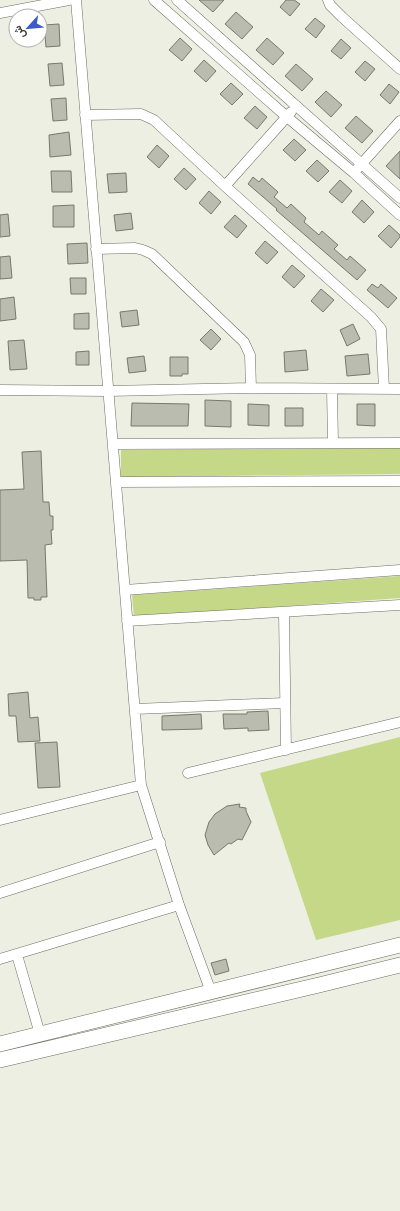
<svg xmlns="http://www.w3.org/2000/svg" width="400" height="1211" font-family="'Golos Text',Vazirmatn,sans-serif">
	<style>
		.green { fill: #c5d887 }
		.building { fill: #b9bcaf; stroke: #76796d }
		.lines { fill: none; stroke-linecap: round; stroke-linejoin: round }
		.minor-casing { stroke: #6b6e62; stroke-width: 11 }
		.highway-casing { stroke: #6b6e62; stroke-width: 16 }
		.minor { stroke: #fff; stroke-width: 10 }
		.highway { stroke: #fff; stroke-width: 15 }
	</style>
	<rect width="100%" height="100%" fill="#ecefe2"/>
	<!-- green -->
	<path class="green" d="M400,447V474L121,477V450Z
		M400,576V598L134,617L132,595Z
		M400,737V920L316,940L260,773Z"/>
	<!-- building -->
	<path class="building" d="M199,0H224L213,12Z
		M286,0H294L300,4L290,16L280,7Z
		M236,12L253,27L242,39L225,24Z
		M315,18L325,26L316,38L305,29Z
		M59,24L60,46L46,47L44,25Z
		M180,38L192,49L182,61L169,50Z
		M267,38L284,53L273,65L256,50Z
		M341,39L351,48L341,59L331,51Z
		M204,60L216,71L206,82L194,71Z
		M365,61L375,69L365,81L355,72Z
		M62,63L64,85L50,86L48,64Z
		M296,64L313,79L302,91L285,76Z
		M231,83L243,94L232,105L220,94Z
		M389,84L399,92L390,104L380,95Z
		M326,91L342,105L331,117L315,102Z
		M66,98L67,120L53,121L51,99Z
		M255,106L267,117L257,129L244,118Z
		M356,116L373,131L362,143L345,128Z
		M69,132L71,155L50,157L49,135Z
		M294,139L306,150L295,161L283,150Z
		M157,145L169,156L159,168L147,157Z
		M400,151V179L386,166Z
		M317,160L329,171L318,182L306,171Z
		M184,168L196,179L186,190L174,179Z
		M51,171H71L72,192H52Z
		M126,173L127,192L109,193L107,174Z
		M253,177L259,182L262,178L278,192L274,197L287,208L291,204L306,218L304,222L319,235L322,231L338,245L334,249L347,260L350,256L366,270L357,280L276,210L277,209L248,184Z
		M340,180L352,191L342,203L329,192Z
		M209,191L221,202L211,214L199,203Z
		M362,200L374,212L364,223L352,212Z
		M74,205V227H53V206Z
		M131,213L133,229L116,231L114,215Z
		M8,214L10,236L0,237V215Z
		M235,215L247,226L237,238L224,227Z
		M389,225L400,235V237L391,248L378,236Z
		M265,241L278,252L267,264L255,253Z
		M87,243L88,263L68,264L67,244Z
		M10,256L12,278L0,279V257Z
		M292,265L305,276L294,288L282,277Z
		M70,278H86V294H71Z
		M372,284L378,288L381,284L397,298L388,308L367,290Z
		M321,289L334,300L323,312L311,301Z
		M14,297L16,319L0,321V299Z
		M137,310L139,325L122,327L120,312Z
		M89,313V329H74V314Z
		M353,324L360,339L347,346L340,330Z
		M211,329L221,339L211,350L200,340Z
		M24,340L27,369L10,370L8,341Z
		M306,350L308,370L285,372L284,352Z
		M89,351V365H76V352Z
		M368,354L370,374L347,376L345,356Z
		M144,356L146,371L129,373L127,358Z
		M170,357H188V374H182V376H170Z
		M205,400L231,401V427L205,426Z
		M132,403L189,404L188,426H131Z
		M248,404L269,405V426L248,425Z
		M357,404H375V426L357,425Z
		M285,408H303V426H285Z
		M41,451L43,502H49L50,516H53V530H51L52,544L45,545L47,597H41V600H34V598H28L27,560L0,561V490L24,489L22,452Z
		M28,692L30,718L38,717L40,741L18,742L16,716H9L8,694Z
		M268,711L269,730L248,731V728L224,729L223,714H247V712Z
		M201,714L202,729L162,730V716Z
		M57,742L60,787L38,788L35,743Z
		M240,804L239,807L246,808V811L251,822L242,840L238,839L231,844L229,843L214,855L208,845L205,835L209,822L215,814L227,806Z
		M226,959L229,971L215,975L211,963Z"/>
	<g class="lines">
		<!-- minor casing -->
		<g class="minor-casing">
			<path id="minor" d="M76,0L141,785L179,905L211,992
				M154,0L287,117L354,173L400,215
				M177,0L400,198
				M328,0L330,5L342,17L400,69
				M0,13L69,0
				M85,115L141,114L154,120L225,186L371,317L381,329L384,389
				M357,169L400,121
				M225,186L291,112
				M96,249L135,248L143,250L152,254L244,342L250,355L251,388
				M332,389L333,443
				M0,390L108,391L251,388L400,389
				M113,444L400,443
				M116,482L400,481
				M125,590L400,570
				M284,613L286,750
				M127,621L400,605
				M135,709L284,703
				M188,773L400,722
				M0,820L141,785
				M0,893L160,842
				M17,955L40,1034
				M0,959L179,905"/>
		</g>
		<!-- highway casing -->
		<g class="highway-casing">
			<path id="highway" d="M0,1044L400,945
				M0,1060L319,985L400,965"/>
		</g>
		<!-- minor -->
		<use href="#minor" class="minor"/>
		<!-- highway -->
		<use href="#highway" class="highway"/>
	</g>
	<!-- north arrow -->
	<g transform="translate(28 28) rotate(243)"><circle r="19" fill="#ffffff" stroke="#b1b1af"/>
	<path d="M0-3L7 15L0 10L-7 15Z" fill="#3f59cc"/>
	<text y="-6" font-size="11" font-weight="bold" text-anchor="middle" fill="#3b3d38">ش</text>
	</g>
</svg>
